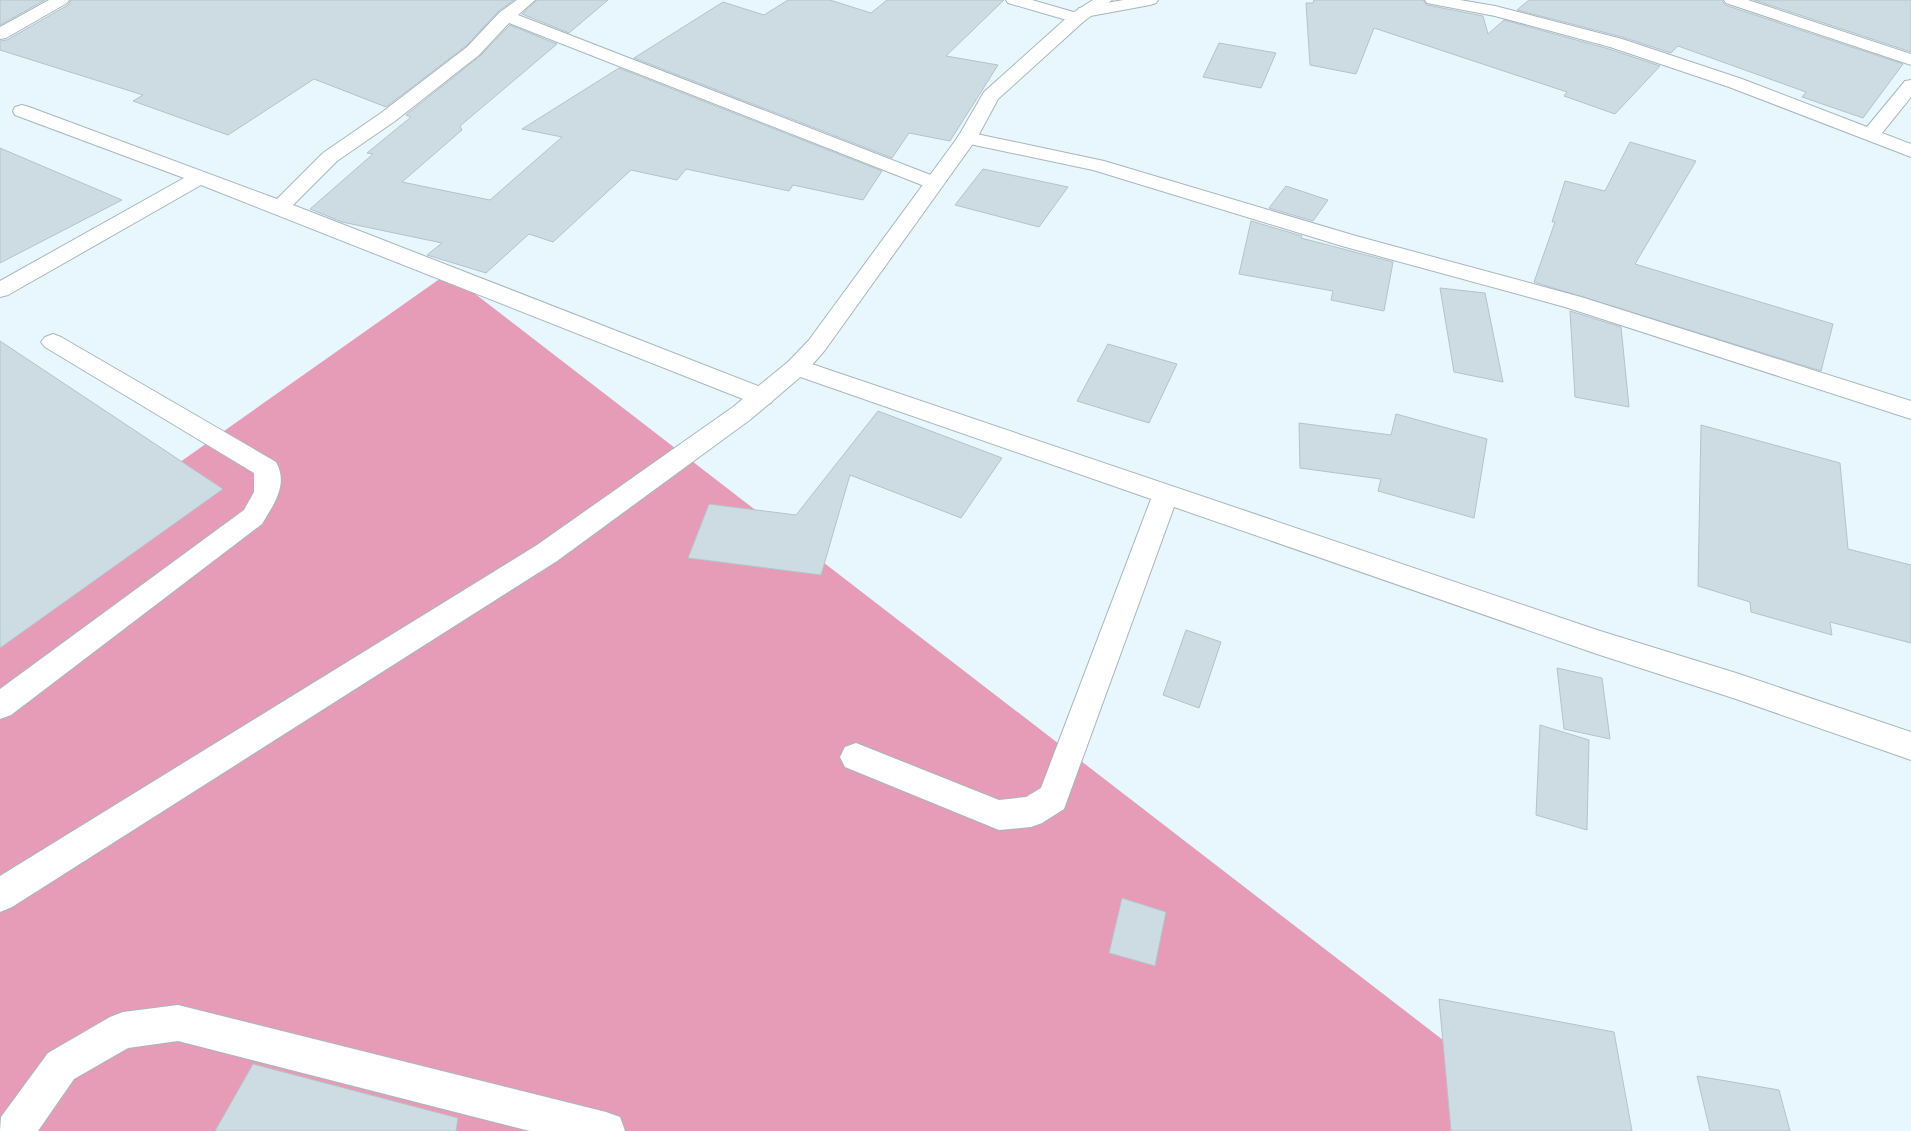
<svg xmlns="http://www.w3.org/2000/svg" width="1911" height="1131" font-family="Georgia,serif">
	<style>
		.forest { fill: #e69cb7 }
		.building { fill: #ccdce2; stroke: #b4c3c9 }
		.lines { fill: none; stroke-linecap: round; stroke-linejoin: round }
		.minor-casing { stroke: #a7b6bc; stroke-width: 2 }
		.major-casing { stroke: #a7b6bc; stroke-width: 2 }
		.minor { fill: #fff; fill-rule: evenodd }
		.major { fill: #fff; fill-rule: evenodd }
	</style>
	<rect width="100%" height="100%" fill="#e7f7fd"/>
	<!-- forest -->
	<path class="forest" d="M448,273L1561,1131H0V589Z"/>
	<!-- building -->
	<path class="building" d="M0,0H45L0,25Z
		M71,0H514L499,11L466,46L386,107L314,79L228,135L133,101L143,95L0,50V41L7,40L68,5Z
		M537,0H608L569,33L522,14Z
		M788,0H830L871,13L887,0H1004L946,56L998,65L950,141L909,133L892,158L634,58L723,2L764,15Z
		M1314,0H1423L1427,5L1483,16L1488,34L1504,20L1609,49L1660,66L1615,114L1564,96L1567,92L1374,28L1356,74L1310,65L1306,3H1313Z
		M1529,0H1722L1725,5L1903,64L1863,118L1802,97L1806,92L1678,46L1671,53L1622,37L1517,10Z
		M1754,0H1911V52Z
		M510,25L557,44L460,126L462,130L402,182L490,200L562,137L522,129L619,68L882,171L863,200L793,185L789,191L686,169L677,180L631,170L553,242L529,234L486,273L427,255L442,243L342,222L310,209L373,154L367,153L411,117L406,115L480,56Z
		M1219,43L1276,53L1261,88L1203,77Z
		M1630,142L1696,161L1635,264L1833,324L1821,371L1534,282L1555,222H1552L1565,181L1605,191Z
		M0,148L122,200L0,263Z
		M983,169L1068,187L1039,227L955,205Z
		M1286,186L1328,200L1313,221L1269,208Z
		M1251,221L1302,236L1301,238L1393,262L1384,311L1331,300L1333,291L1239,274Z
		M1440,288L1485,293L1503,382L1454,372Z
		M1570,311L1621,327L1629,407L1575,397Z
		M0,341L223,489L0,648Z
		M1108,344L1177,364L1149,423L1077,401Z
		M878,411L1002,458L961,518L850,475L821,575L688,558L709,504L796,515Z
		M1396,414L1487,439L1474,518L1378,491L1381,479L1300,468L1299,423L1391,435Z
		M1701,425L1840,463L1848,549L1911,565V643L1830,622L1832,635L1751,612L1750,602L1698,586Z
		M1186,630L1221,642L1199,708L1163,695Z
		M1557,668L1602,678L1610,739L1564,729Z
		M1540,725L1589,740L1587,830L1536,815Z
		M1122,898L1166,912L1155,966L1109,953Z
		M1439,999L1614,1032L1632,1131H1451Z
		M253,1064L458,1118L456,1131H215Z
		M1697,1076L1779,1090L1790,1131H1710Z"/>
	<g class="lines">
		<!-- minor casing -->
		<g class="minor-casing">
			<path id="minor" d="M49,0H69L67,3L6,38L0,39V27Z
				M517,0H535L518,15L941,179L944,183L941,187L934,189L927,187L509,23L479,55L395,121L337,161L293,205L771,391L774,397L771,403L762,405L753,403L201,185L8,295L0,297V281L184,178L15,115L13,111L15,107L22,105L29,107L277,199L323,153L381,113L467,47L500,12Z
				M1006,0H1032L1077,13L1079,8L1123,0H1158L1156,3L1150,5L1085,17L1083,22L1077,23L1008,3Z
				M1425,0H1460L1495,6L1622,39L1742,79L1867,127L1905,81L1911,80V97L1882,133L1911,144V157L1729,87L1610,47L1495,16L1427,3Z
				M1724,0H1748L1911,54V65L1726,3Z
				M967,132L1104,161L1356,236L1581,297L1911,401V419L1565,307L1342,246L1093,170L960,142L957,138L960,134Z
				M53,334L61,337L276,462C289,485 273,505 262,524L11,715L0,719V689L244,510L254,492V473L45,347L41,342L45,337Z
				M797,359L1597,630L1736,673L1911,732V760L1736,699L1597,654L1174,507L1064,809L1042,823L1031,827L999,830L845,767L840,757L845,747L856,743L999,800L1026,797L1041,788L1151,499L789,373L785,367L789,361Z
				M178,1005L606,1112L620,1117L625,1131H530L178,1041L128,1048L74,1079L38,1131H0L1,1117L48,1053L110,1017L123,1012Z"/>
		</g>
		<!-- major casing -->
		<g class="major-casing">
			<path id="major" d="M1093,0H1112L1083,22L998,99L977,138L825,350L805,373L751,419L557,561L12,907L0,912V876L537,545L733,407L789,361L809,340L958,137L984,92L1071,14Z"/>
		</g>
		<!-- minor -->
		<use href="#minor" class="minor"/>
		<!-- major -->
		<use href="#major" class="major"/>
	</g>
</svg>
